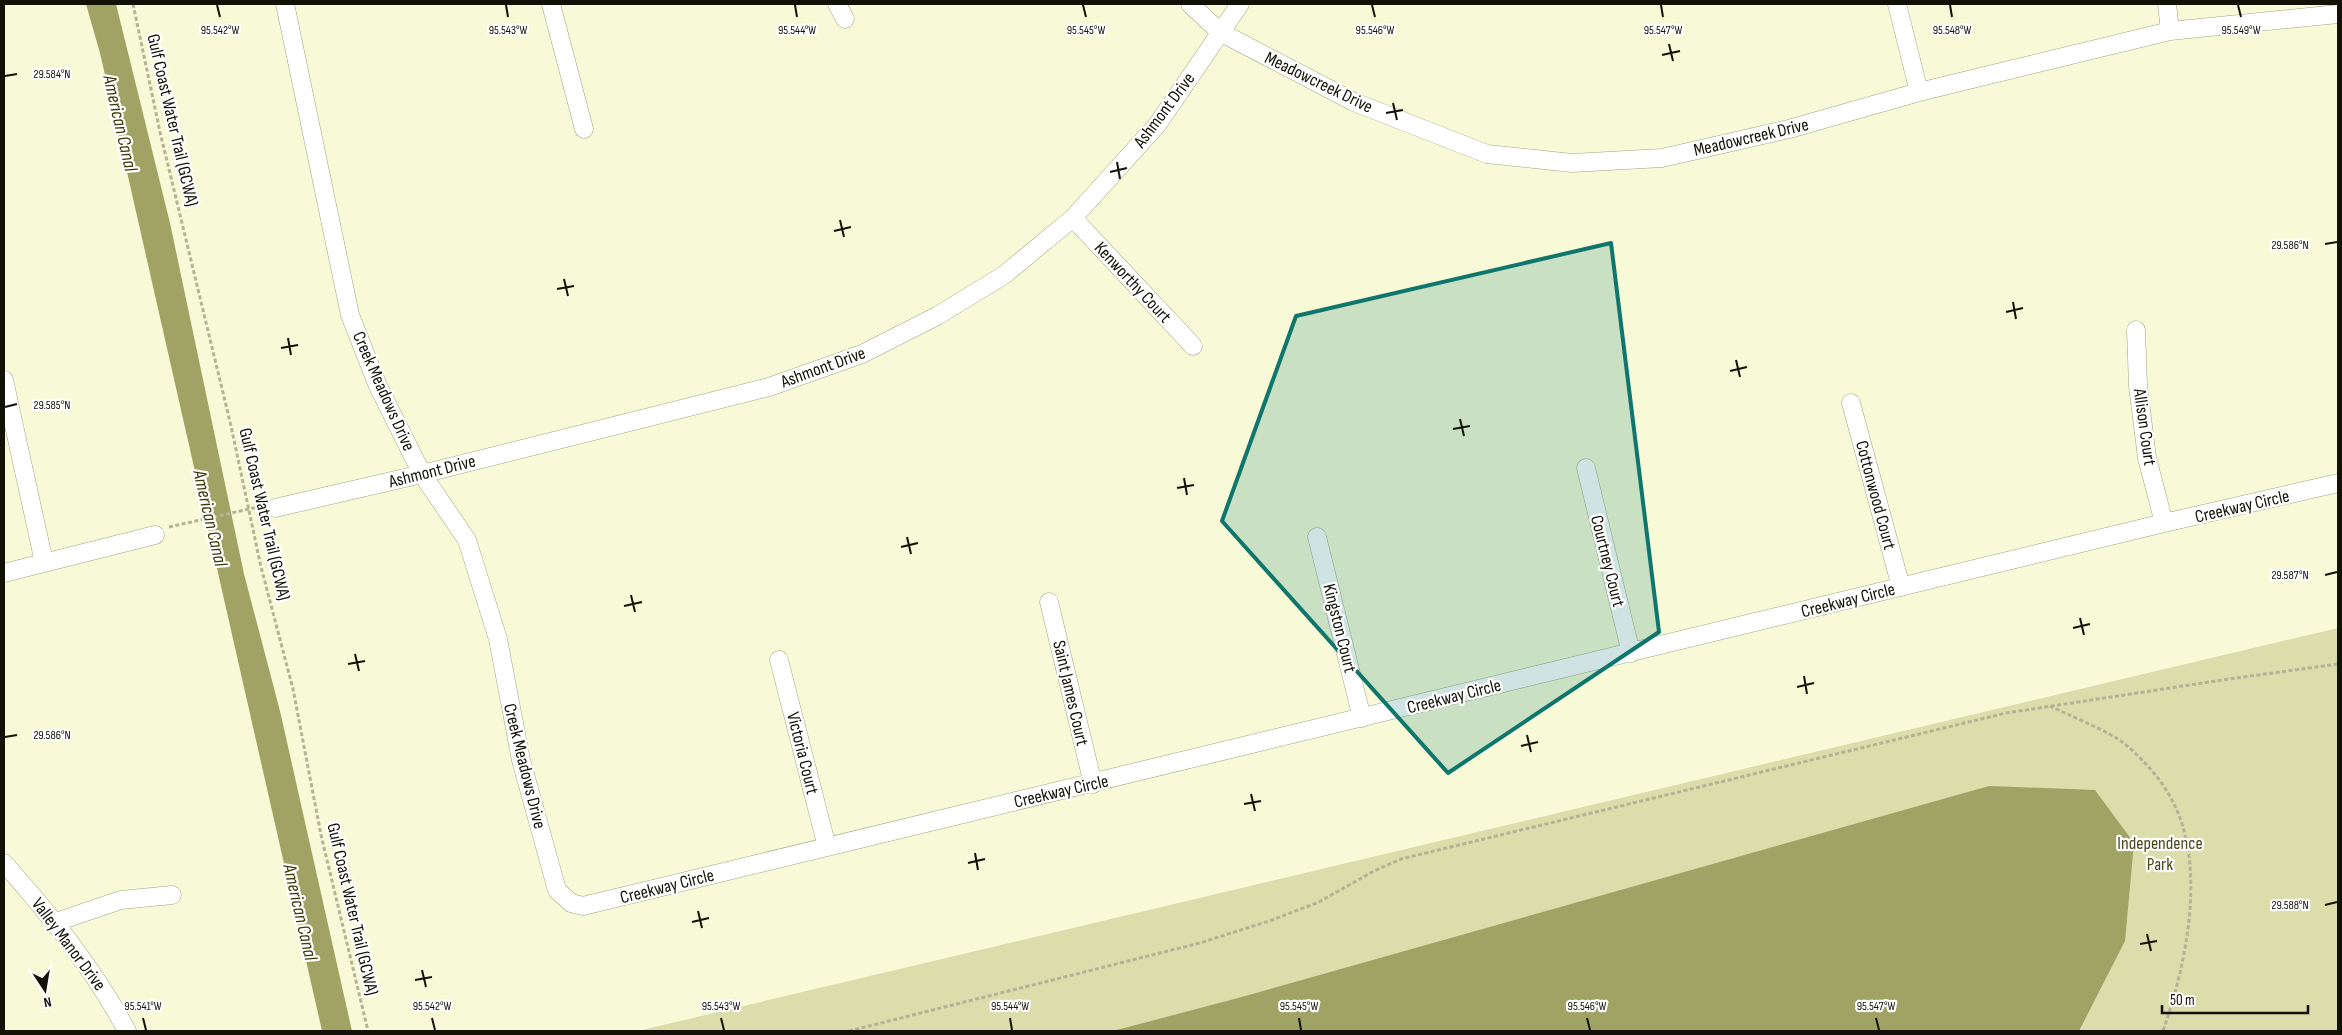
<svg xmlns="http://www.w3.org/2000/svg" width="2342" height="1035" font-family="'Sofia Sans Condensed',sans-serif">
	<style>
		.green { fill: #dbddaa }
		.water { fill: #a1a364 }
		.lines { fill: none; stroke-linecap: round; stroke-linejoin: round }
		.minor-casing { stroke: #a2a383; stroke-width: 19 }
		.path { stroke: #b2b397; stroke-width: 3; stroke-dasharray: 4 2.5; stroke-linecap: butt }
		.minor { stroke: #fff; stroke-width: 18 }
		.marked { fill: #0f766e; fill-opacity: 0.2; stroke: #0f766e; stroke-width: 4; stroke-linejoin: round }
		.ticks { fill: none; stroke: #111106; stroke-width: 2 }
		.labels { text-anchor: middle; stroke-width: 4.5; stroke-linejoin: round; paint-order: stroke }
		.street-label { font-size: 18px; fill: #111106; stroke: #fff }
		.park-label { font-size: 18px; fill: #484818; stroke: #fff }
		.water-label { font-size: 19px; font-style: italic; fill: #3a3b07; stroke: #fff }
		.ticks-label { font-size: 12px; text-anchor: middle; fill: #111106; stroke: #fff; stroke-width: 4.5; stroke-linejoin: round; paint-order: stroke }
	</style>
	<rect width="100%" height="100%" fill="#f8fad7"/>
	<!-- green -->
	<path class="green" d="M2338,628V1031H638Z"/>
	<!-- water -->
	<path class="water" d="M86,4H116L170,223L244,574L280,711L352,1031H322L100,53Z
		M1989,786L2095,790L2134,843L2125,941L2079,1031H1113L1238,998Z"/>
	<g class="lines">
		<!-- minor casing -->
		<g class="minor-casing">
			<path id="minor" d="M285,4L350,315L378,386L422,474L467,540L498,639L521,760L557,890L571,903L583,906L2164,523L2338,483
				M551,4L584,129
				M837,4L845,19
				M1190,4L1220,32L1354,102L1487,154L1572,163L1662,158L1789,129L1919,92L2170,31L2338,14
				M1897,4L1919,92
				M2167,4L2170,31
				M1073,218L1193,346
				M2136,330L2138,386L2147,458L2164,523
				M4,380L44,562
				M1851,403L1901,587
				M1586,468L1631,653
				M275,508L422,474L769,387L862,354L937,316L1004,275L1073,218L1157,125L1240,4
				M1317,537L1362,718
				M4,573L155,535
				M1049,602L1093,784
				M779,660L827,847
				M4,863C51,916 94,969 127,1031
				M56,922L121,900L172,895"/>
		</g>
		<!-- path -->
		<path class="path" d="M133,4L160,132L231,426L261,567L293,689L321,835L368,1031
			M169,527L258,507
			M2050,706C2070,716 2109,731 2125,744C2144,760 2162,780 2173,802C2207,868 2186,965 2163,1031
			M849,1031L1200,943L1272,920L1319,902L1374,871L1401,859L2006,713L2229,679L2338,664"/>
		<!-- minor -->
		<use href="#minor" class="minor"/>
	</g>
	<!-- marked area -->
	<path class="marked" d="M1611,243L1659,632L1448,773L1222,521L1296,316Z"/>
	<!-- ticks -->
	<path class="ticks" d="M217,5L220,17M506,5L508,17M795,5L797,17M1083,5L1086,17M1372,5L1375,17M1661,5L1663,17M1950,5L1952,17M2238,5L2241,17M1669,44L1673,61M1662,55L1680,51M5,76L17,74M1393,103L1397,120M1386,113L1403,110M1117,162L1120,179M1110,172L1127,168M840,220L844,237M834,231L851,227M2325,244L2337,242M564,279L568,296M557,289L574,286M2013,302L2016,319M2006,312L2023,308M288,338L291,355M281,348L298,345M1736,360L1740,377M1730,371L1747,367M5,407L17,404M1460,419L1464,436M1453,429L1470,426M1184,478L1187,495M1177,488L1194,485M907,537L911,554M901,547L918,543M2325,575L2337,572M631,595L635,612M624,606L642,602M2080,618L2084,635M2073,628L2090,624M355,654L359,671M348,664L365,661M1804,676L1807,694M1797,687L1814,683M1527,735L1531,752M5,737L17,735M1521,746L1538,742M1251,794L1255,811M1244,804L1261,801M975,853L978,870M968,863L985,859M2325,905L2337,902M698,911L702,928M692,922L709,918M2147,934L2151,951M2140,944L2157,941M422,970L426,987M415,980L432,977M143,1018L146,1030M432,1018L435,1030M721,1018L724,1030M1010,1018L1012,1030M1299,1018L1301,1030M1587,1018L1590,1030M1876,1018L1879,1030"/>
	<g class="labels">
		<!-- street labels -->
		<g class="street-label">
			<text transform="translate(1319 82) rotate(26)" y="6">Meadowcreek Drive</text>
			<text transform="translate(1164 110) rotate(-53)" y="6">Ashmont Drive</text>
			<text transform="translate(173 120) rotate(77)" y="6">Gulf Coast Water Trail (GCWA)</text>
			<text transform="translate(1751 137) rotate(-13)" y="6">Meadowcreek Drive</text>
			<text transform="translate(1133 282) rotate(47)" y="6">Kenworthy Court</text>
			<text transform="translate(823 367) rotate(-20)" y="6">Ashmont Drive</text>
			<text transform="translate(384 391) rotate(66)" y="6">Creek Meadows Drive</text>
			<text transform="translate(2145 427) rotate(82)" y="6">Allison Court</text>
			<text transform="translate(432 471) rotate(-14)" y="6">Ashmont Drive</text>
			<text transform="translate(1876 495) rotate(75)" y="6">Cottonwood Court</text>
			<text transform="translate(2242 506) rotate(-13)" y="6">Creekway Circle</text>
			<text transform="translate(265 514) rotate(77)" y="6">Gulf Coast Water Trail (GCWA)</text>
			<text transform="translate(1608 561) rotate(76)" y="6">Courtney Court</text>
			<text transform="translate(1848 600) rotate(-14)" y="6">Creekway Circle</text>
			<text transform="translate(1340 628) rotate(76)" y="6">Kingston Court</text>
			<text transform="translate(1071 693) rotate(77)" y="6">Saint James Court</text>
			<text transform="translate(1454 696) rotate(-14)" y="6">Creekway Circle</text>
			<text transform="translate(803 753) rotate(76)" y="6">Victoria Court</text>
			<text transform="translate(525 766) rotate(76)" y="6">Creek Meadows Drive</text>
			<text transform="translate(1061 791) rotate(-13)" y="6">Creekway Circle</text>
			<text transform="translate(667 886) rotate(-14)" y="6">Creekway Circle</text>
			<text transform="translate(353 909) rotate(77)" y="6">Gulf Coast Water Trail (GCWA)</text>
			<text transform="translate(69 944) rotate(53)" y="6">Valley Manor Drive</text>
		</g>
		<!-- park labels -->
		<g class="park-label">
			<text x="2160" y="849">Independence<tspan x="2160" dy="21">Park</tspan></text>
		</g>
		<!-- water labels -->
		<g class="water-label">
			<text transform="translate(121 123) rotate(77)" y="7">American Canal</text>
			<text transform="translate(211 518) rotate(77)" y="7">American Canal</text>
			<text transform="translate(301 912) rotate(77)" y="7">American Canal</text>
		</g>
	</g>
	<g class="ticks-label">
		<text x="220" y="34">95.542°W</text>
		<text x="508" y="34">95.543°W</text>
		<text x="797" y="34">95.544°W</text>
		<text x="1086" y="34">95.545°W</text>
		<text x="1375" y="34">95.546°W</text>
		<text x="1663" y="34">95.547°W</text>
		<text x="1952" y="34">95.548°W</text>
		<text x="2241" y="34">95.549°W</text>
		<text x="52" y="78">29.584°N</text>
		<text x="2290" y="249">29.586°N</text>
		<text x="52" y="409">29.585°N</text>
		<text x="2290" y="579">29.587°N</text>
		<text x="52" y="739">29.586°N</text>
		<text x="2290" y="909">29.588°N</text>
		<text x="143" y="1010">95.541°W</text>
		<text x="432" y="1010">95.542°W</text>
		<text x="721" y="1010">95.543°W</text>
		<text x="1010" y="1010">95.544°W</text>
		<text x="1299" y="1010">95.545°W</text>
		<text x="1587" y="1010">95.546°W</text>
		<text x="1876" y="1010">95.547°W</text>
	</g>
	<!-- border -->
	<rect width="2342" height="1035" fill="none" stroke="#111106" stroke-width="10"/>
	<!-- north arrow -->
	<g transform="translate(45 990) rotate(168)" stroke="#ffffff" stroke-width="4" paint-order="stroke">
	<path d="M0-4L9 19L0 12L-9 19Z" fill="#111106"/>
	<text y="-8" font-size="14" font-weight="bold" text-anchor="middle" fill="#111106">N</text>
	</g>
	<!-- scale -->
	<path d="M2162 1005v8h146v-8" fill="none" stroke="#111106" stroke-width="2.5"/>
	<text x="2170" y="1005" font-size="15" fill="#111106" stroke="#ffffff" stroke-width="4" paint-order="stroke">50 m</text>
</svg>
